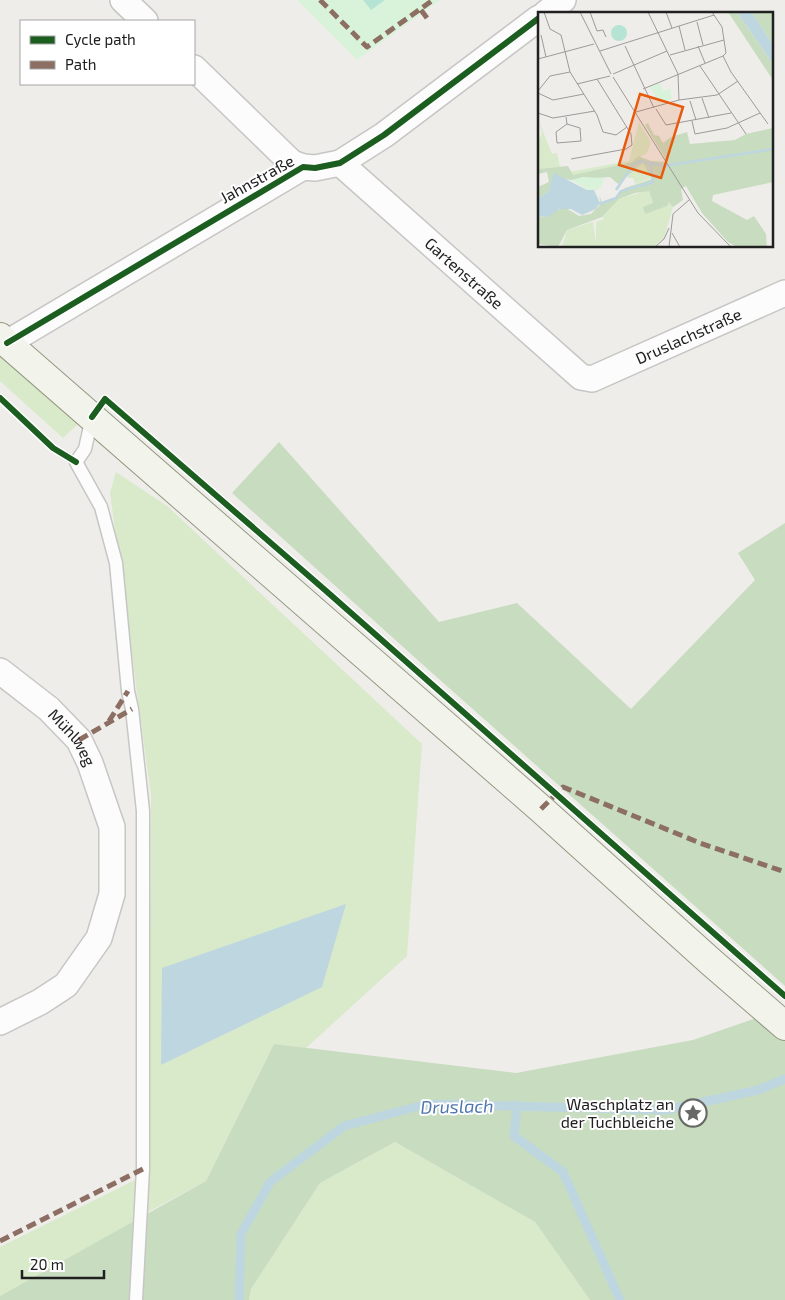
<svg xmlns="http://www.w3.org/2000/svg" width="785" height="1300" font-family="'Exo 2',sans-serif">
	<style>
		.grass { fill: #d8eaca; fill-rule: evenodd }
		.forest { fill: #c8dcc0 }
		.park { fill: #d9f3db }
		.pitch { fill: #b6e4d4 }
		.water { fill: #bed6e0 }
		.lines { fill: none; stroke-linecap: round; stroke-linejoin: round }
		.stream { stroke: #bed6e0; stroke-width: 9 }
		.lane-casing { stroke: #c7c6c5; stroke-width: 15 }
		.street-casing { stroke: #c7c6c5; stroke-width: 28 }
		.secondary-casing { stroke: #949881; stroke-width: 30 }
		.lane { stroke: #fcfcfc; stroke-width: 12 }
		.street { stroke: #fcfcfc; stroke-width: 25 }
		.secondary { stroke: #f2f4ec; stroke-width: 28 }
		.quiet { stroke: #8d6e63; stroke-width: 5; stroke-dasharray: 10 5; stroke-linecap: butt }
		.cycleway-casing { stroke: #fff; stroke-width: 9 }
		.cycleway { stroke: #1b5e20; stroke-width: 6 }
		.labels { text-anchor: middle; stroke-width: 4; stroke-linejoin: round; paint-order: stroke }
		.street-label { font-size: 16px; fill: #202020; stroke: #fff }
		.poi-label { font-size: 16px; fill: #202020; stroke: #fff; text-anchor: end }
		.water-label { font-size: 18px; font-style: italic; fill: #4f76ad; stroke: #fff }
		.inset-river { fill: none; stroke: #bed6e0; stroke-width: 2.5 }
		.inset-road { fill: none; stroke: #9c9b99; stroke-width: 1 }
		.view { fill: #e8590c; fill-opacity: 0.15; stroke: #e8590c; stroke-width: 2.5 }
		.inset-edge { fill: none; stroke: #202020; stroke-width: 2.5 }
	</style>
	<rect width="100%" height="100%" fill="#eeede9"/>
	<!-- grass -->
	<path class="grass" d="M0,348L82,420L63,438L0,381Z
		M116,472L167,506L422,744L407,956L306,1048L274,1044L206,1181L148,1212L151,795L110,493ZM345,904L321,987L161,1065Z
		M395,1142L535,1222L590,1300H249L251,1289L320,1183Z
		M139,1178L136,1221L0,1296V1247Z"/>
	<!-- forest -->
	<path class="forest" d="M279,442L439,622L517,603L631,709L755,580L738,553L785,523V986L431,672L232,493Z
		M785,1008V1300H590L535,1222L395,1142L320,1183L251,1289L249,1300H0V1296L206,1181L274,1044L516,1073L693,1040Z"/>
	<!-- park -->
	<path class="park" d="M297,0H440L357,60Z"/>
	<!-- pitch -->
	<path class="pitch" d="M363,0H385L371,10Z"/>
	<!-- water -->
	<path class="water" d="M346,904L322,987L161,1065L162,968Z"/>
	<g class="lines">
		<!-- stream -->
		<path class="stream" d="M517,1105L514,1136L563,1172L620,1300
			M239,1300L241,1234L270,1182L344,1126L427,1104L667,1110L758,1090L785,1079"/>
		<!-- lane casing -->
		<g class="lane-casing">
			<path id="lane" d="M92,417L85,449L76,462L101,507L116,563L128,691L132,709L143,811V1169L136,1300"/>
		</g>
		<!-- street casing -->
		<g class="street-casing">
			<g id="street">
				<path d="M123,0L145,21"/>
				<path d="M545,14L563,0"/>
				<path d="M194,68L292,163L303,167"/>
				<path id="s1" d="M340,163L581,377L592,379L785,293"/>
				<path d="M7,343L303,167L315,168L340,163L384,135L539,18"/>
				<path id="s2" d="M0,671L49,709L79,740L90,763L112,827V894L99,938L66,985L40,1002L0,1022"/>
			</g>
		</g>
		<!-- secondary casing -->
		<g class="secondary-casing">
			<path id="secondary" d="M0,337L541,809L711,962L785,1026"/>
		</g>
		<!-- lane -->
		<use href="#lane" class="lane"/>
		<!-- street -->
		<use href="#street" class="street"/>
		<!-- secondary -->
		<use href="#secondary" class="secondary"/>
		<!-- quiet -->
		<path class="quiet" d="M320,0L367,47L433,0
			M421,10L430,22
			M109,721L128,691
			M79,740L132,709
			M541,809L563,787L700,843L785,872
			M0,1241L143,1169"/>
		<!-- cycleway casing -->
		<g class="cycleway-casing">
			<path id="cycleway" d="M7,343L303,167L315,168L340,163L384,135L539,18
				M0,398L53,448L76,462
				M92,417L105,399L325,590L785,996"/>
		</g>
		<!-- cycleway -->
		<use href="#cycleway" class="cycleway"/>
	</g>
	<!-- icons -->
	<defs>
		<g id="sight-ring" transform="scale(1.4375)"><circle r="9.5" fill="#fff" stroke="#686866" stroke-width="1.5"/><path d="M0-6L1.8-2.2L6-1.7L2.9 1.2L3.7 5.4L0 3.3L-3.7 5.4L-2.9 1.2L-6-1.7L-1.8-2.2Z" fill="#686866"/></g>
	</defs>
	<g fill-rule="evenodd">
		<use href="#sight-ring" x="693" y="1113"/>
	</g>
	<g class="labels">
		<!-- street labels -->
		<g class="street-label">
			<text transform="translate(257 179) rotate(-29)" y="6">Jahnstraße</text>
			<text dy="6" stroke="none"><textPath href="#s1" startOffset="166">Gartenstraße</textPath></text>
			<text dy="6" stroke="none"><textPath href="#s1" startOffset="439">Druslachstraße</textPath></text>
			<text dy="6" stroke="none"><textPath href="#s2" startOffset="99">Mühlweg</textPath></text>
		</g>
		<!-- poi labels -->
		<g class="poi-label">
			<text x="674" y="1110">Waschplatz an<tspan x="674" dy="18">der Tuchbleiche</tspan></text>
		</g>
		<!-- water labels -->
		<g class="water-label">
			<text transform="translate(457 1107) rotate(-1)" y="6">Druslach</text>
		</g>
	</g>
	<!-- overview -->
	<g transform="translate(538 12)">
		<rect width="235" height="235" fill="#eeede9"/>
		<path d="M0,107L14,142L19,141L22,155L0,157V130L4,121ZM101,110L113,130L109,141L94,150L35,163L31,160L91,149ZM105,151L114,166L97,172L95,166H89L95,157ZM111,178L115,192L132,190L135,195L126,226L115,235H24L29,218L55,210L58,231V210L66,207L64,205L81,187Z" fill="#d8eaca"/>
		<path d="M190,0H199L235,52V68ZM213,0H235V33ZM110,111L116,123L121,124L125,131L133,125L149,120L152,132L197,128L208,122L235,116V170L175,183L174,189L209,208L216,204L228,222L229,235H199L190,230L164,201L148,174L143,177L145,188L135,195L131,190L129,194L107,202L105,195L115,191L111,179L97,181L81,187L64,205L29,218L20,235L0,232V204L10,205L18,198L28,196L41,204L53,202L63,192L61,183L64,190H67L79,185L87,176L114,167L105,151L80,172L72,165L33,168L15,165L10,180L0,186V175L11,170L9,160L0,162V157L30,154L35,163L94,150L100,144L113,149L129,150L107,113Z" fill="#c8dcc0"/>
		<path d="M122,71L125,79L132,76L134,87L121,91L112,75ZM45,165L65,166V171L60,178H51L33,168Z" fill="#d9f3db"/>
		<path d="M73 21a8 8 0 1 1 16 0a8 8 0 1 1-16 0Z" fill="#b6e4d4"/>
		<path d="M199,0H213L235,33V52ZM16,161L49,178H56L62,191L58,197L44,203L33,197H21L10,205L0,204V186L10,180Z" fill="#bed6e0"/>
		<path class="inset-river" d="M78,178L95,153L102,149L126,154L235,137M61,192L78,186L83,179L115,170L112,151"/>
		<path class="inset-road" d="M6,0L12,17L23,23L32,60L59,103L65,120L78,123L89,115M42,0L73,62M52,0L59,19L65,18L68,25M110,0L140,62L141,88M128,0L134,16M174,0L184,15L188,41L185,44L193,60L230,112M159,10L165,33M141,14L147,38M3,23L8,45M87,34L116,96M160,34L167,51M62,39L176,3M132,43L186,28M0,47L56,32M162,54L208,122M75,62L129,39M75,65L160,201L193,235M39,72L72,64M105,77L185,44M0,79L12,64L32,60M0,81L15,88L46,82M164,86L171,106M152,89L158,108M118,97L128,113L193,101M98,100L141,88L179,83L200,69M0,101L15,106L57,99M28,105L29,112L18,120L19,131L43,129L42,116L29,112M154,109L157,122L189,116L222,101M33,147L88,137L94,133L93,122L59,67M134,221L142,235M117,235L126,227L131,216M131,235L135,202L151,188"/>
		<path class="view" d="M102,82L145,95L123,166L81,153Z"/>
		<rect width="235" height="235" class="inset-edge"/>
	</g>
	<!-- legend -->
	<rect x="20" y="20" width="175" height="65" fill="#ffffff" stroke="#a6a6a6"/>
	<rect x="30" y="36" width="25" height="8" fill="#1b5e20" stroke="#a6a6a6"/>
	<text x="65" y="45" font-size="15" fill="#202020">Cycle path</text>
	<rect x="30" y="61" width="25" height="8" fill="#8d6e63" stroke="#a6a6a6"/>
	<text x="65" y="70" font-size="15" fill="#202020">Path</text>
	<!-- scale -->
	<path d="M22 1270v8h82v-8" fill="none" stroke="#202020" stroke-width="2.5"/>
	<text x="30" y="1270" font-size="15" fill="#202020" stroke="#ffffff" stroke-width="4" paint-order="stroke">20 m</text>
</svg>
